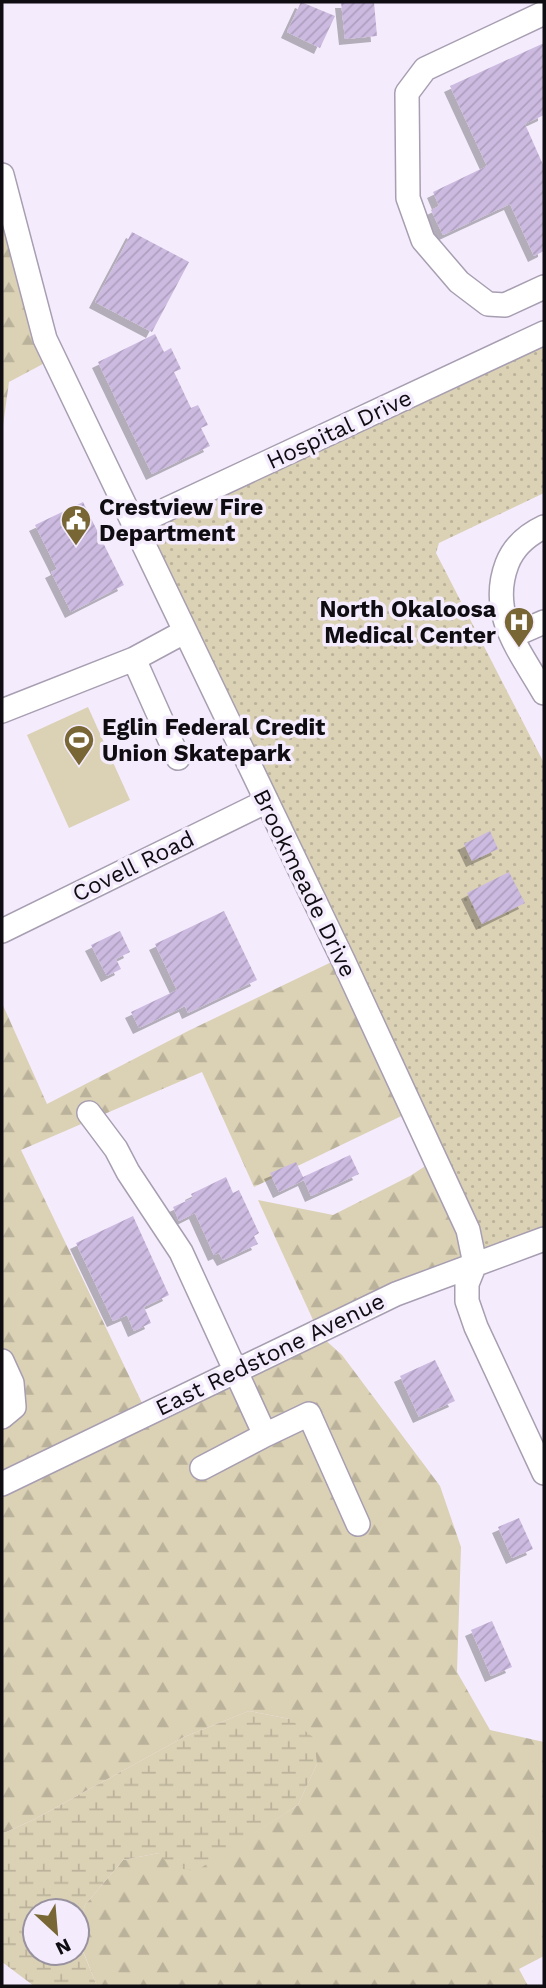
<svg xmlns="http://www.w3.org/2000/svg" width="546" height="1988" font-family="'Work Sans',sans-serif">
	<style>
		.forest { fill: url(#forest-firs) }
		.wetland { fill: url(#wetland-marsh) }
		.park { fill: url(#park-dots) }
		.garden { fill: #dbd1b5 }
		.building { fill: url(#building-hatch); filter: url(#shadow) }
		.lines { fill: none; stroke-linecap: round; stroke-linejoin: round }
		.minor-casing { stroke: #a79eb1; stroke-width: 26 }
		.minor { stroke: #fff; stroke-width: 23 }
		.labels { text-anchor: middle; stroke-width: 7; stroke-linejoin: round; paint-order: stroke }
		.street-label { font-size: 23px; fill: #0f0c12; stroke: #f4ecfd }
		.poi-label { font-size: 23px; font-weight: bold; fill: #0f0c12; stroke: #f4ecfd; text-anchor: start }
	</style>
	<defs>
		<pattern id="forest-firs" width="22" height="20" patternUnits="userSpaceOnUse" patternTransform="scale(1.75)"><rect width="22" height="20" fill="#dbd1b5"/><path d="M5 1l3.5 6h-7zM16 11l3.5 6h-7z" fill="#bbb29b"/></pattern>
		<pattern id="wetland-marsh" width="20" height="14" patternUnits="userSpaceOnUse" patternTransform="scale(1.75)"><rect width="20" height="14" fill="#dbd1b5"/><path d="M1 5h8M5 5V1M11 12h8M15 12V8" fill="none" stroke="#bbb29b"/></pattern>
		<pattern id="park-dots" width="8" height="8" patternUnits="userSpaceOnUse" patternTransform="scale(1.75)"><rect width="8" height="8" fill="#dbd1b5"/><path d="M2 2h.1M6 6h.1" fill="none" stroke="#bbb29b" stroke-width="1.8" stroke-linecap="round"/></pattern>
		<pattern id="building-hatch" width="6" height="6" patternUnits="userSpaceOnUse" patternTransform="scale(1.75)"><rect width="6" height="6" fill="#ccbae0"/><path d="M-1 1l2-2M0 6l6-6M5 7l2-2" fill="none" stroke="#ae9fbf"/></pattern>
		<filter id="shadow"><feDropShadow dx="-6" dy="6" stdDeviation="0" flood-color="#0004"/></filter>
	</defs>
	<rect width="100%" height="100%" fill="#f4ecfd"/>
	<!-- forest -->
	<path class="forest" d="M2,214L56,357L9,382L2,433Z
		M344,956L416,1109L254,1187L202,1072L21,1150L143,1405L2,1473V1003L47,1104L188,1031Z
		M439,1157L483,1251L314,1322L258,1200L333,1215L410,1176Z
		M323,1338L342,1355L440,1486L461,1547L457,1672L490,1730L544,1742V1956L519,1969L528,1986H97L77,1936L85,1905L123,1860L159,1853L196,1870L298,1805L317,1764L290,1719L249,1711L184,1737L35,1819L2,1834V1494Z"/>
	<!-- wetland -->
	<path class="wetland" d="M249,1711L290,1719L314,1738L317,1764L298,1805L196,1871L171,1867L159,1853L123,1860L85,1905L77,1936V1911H35V1953H77V1937L97,1986H34L2,1962V1834L35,1819L184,1737Z"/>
	<!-- park -->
	<path class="park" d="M544,334V493L439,543L436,553L544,763V1228L483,1251L146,527Z"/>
	<!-- garden -->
	<path class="garden" d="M88,707L130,800L69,828L27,735Z"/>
	<!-- building -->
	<path class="building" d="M301,2L335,16L320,48L287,32Z
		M341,2H374L377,36L345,39Z
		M544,43V115L525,124L544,167V251L534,256L510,204L443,235L431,210L439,206L433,192L487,166L450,86Z
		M132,232L189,262L152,332L95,302Z
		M155,334L164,352L171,348L181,369L174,372L191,408L198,405L208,425L201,428L210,446L152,474L98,362Z
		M83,502L124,585L71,612L51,572L57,569L35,525Z
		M490,831L498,849L472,861L464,844Z
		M509,872L525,903L482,924L467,893Z
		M224,911L257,980L188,1013L185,1006L139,1028L131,1012L177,990L155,944Z
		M120,931L130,952L116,959L121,969L107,976L91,945Z
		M350,1155L359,1174L311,1196L304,1180L279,1192L270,1173L296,1162L303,1177Z
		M226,1177L233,1193L239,1190L259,1233L254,1236L258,1244L223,1260L219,1253L214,1255L195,1213L179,1221L173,1207L193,1198L191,1194Z
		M133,1216L169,1295L144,1307L151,1323L134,1331L127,1315L113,1321L76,1243Z
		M435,1360L455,1401L419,1417L400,1376Z
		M519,1518L533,1549L512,1558L498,1527Z
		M492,1621L512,1667L491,1676L471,1630Z"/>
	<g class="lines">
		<!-- minor casing -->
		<g class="minor-casing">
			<path id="minor" d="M544,13L425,69L407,93L408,198L423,240L459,282L488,304L505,305L544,287
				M2,175L45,339L343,960L468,1230L475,1264L467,1284V1301L476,1327L544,1473
				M133,525L544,333
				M544,527C527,535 514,546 507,564C488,614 520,651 544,693
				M512,636L544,622
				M134,659L178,758
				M2,711L134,659L184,632
				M2,931L265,802
				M89,1113L116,1149L128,1172L181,1252L265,1435L202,1468
				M2,1361L12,1383L14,1407L2,1417
				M265,1435L309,1414L358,1524
				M2,1484L396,1294L544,1239"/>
		</g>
		<!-- minor -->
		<use href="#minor" class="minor"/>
	</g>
	<!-- icons -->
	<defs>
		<g id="civic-pin" transform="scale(1.575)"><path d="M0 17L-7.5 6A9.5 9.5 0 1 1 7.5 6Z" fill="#786634" stroke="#f4ecfd"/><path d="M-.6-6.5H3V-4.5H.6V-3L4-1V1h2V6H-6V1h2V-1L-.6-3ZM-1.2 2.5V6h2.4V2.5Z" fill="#fff"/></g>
		<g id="hospital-pin" transform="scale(1.575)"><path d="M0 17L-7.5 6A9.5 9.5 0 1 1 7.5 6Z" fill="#786634" stroke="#f4ecfd"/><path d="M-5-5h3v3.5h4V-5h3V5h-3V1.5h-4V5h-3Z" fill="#fff"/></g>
		<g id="stadium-pin" transform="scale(1.575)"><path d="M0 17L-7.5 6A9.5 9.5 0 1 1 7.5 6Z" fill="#786634" stroke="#f4ecfd"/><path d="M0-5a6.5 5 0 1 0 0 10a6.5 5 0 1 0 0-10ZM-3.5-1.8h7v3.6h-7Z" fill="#fff"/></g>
	</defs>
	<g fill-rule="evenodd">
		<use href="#civic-pin" x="76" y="520"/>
		<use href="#hospital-pin" x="519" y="622"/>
		<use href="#stadium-pin" x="79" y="740"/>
	</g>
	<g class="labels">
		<!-- street labels -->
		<g class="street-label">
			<text transform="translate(339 429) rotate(-25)" y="8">Hospital Drive</text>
			<text transform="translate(133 866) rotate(-26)" y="8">Covell Road</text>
			<text transform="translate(305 883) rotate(64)" y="8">Brookmeade Drive</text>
			<text transform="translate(270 1354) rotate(-26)" y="8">East Redstone Avenue</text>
		</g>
		<!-- poi labels -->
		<g class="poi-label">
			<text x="99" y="515">Crestview Fire<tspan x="99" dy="26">Department</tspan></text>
			<text x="496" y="617" text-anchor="end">North Okaloosa<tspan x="496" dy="26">Medical Center</tspan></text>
			<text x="102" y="735">Eglin Federal Credit<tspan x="102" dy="26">Union Skatepark</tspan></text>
		</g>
	</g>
	<!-- border -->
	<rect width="546" height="1988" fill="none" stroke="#0f0c12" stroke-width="7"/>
	<!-- north arrow -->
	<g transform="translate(56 1932) rotate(154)"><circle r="33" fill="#f4ecfd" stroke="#98929f" stroke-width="2"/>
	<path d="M0-5L12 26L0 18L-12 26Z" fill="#786634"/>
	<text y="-10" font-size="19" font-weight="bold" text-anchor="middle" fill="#0f0c12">N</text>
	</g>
</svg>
